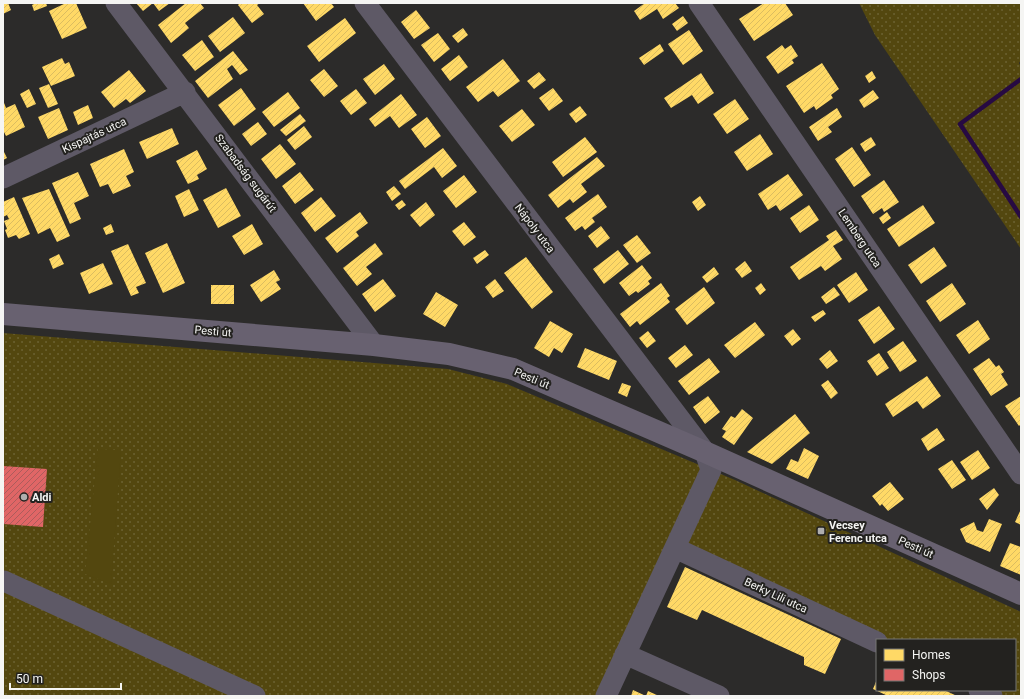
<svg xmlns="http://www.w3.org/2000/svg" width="1024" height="699" font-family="Roboto,sans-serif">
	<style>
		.grass { fill: url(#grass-dots) }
		.park { fill: #53470f }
		.homes { fill: url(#homes-hatch) }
		.shops { fill: url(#shops-hatch) }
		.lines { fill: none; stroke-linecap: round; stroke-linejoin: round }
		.stream { stroke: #270a42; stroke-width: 4.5 }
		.minor { stroke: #5e5966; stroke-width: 21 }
		.major { stroke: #686170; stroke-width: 22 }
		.poi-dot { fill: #afaead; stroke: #23221f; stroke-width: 1.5 }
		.labels { text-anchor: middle; stroke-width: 4; stroke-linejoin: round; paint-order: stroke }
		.street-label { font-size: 11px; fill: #f5f5f3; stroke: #23221f }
		.poi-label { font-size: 11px; font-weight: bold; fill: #f5f5f3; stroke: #23221f; text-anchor: start }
	</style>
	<defs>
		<pattern id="grass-dots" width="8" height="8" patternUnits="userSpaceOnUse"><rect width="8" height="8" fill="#53470f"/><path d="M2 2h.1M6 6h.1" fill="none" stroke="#6c6232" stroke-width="1.8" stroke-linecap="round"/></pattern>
		<pattern id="homes-hatch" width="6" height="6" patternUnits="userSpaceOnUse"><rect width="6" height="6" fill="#ffd966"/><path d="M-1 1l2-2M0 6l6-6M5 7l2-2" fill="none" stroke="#dbbc60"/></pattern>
		<pattern id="shops-hatch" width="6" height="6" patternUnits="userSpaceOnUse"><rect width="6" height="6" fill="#e06666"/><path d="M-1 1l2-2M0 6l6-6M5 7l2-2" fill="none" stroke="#ac5c5c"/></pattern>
	</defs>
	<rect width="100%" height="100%" fill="#2c2b2a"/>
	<!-- grass -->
	<path class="grass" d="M859,3H1021V60L1019,63L1021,67V249L875,35Z
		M3,333L448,369L507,384L735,480L1021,612V696H992L979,690H1015V640H877L675,548L606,696H3Z"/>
	<!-- park -->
	<path class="park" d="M98,449L121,450L111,584L85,574Z"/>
	<!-- homes -->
	<path class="homes" d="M3,3H8L11,10L3,14Z
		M36,3H46L47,6L34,11L32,5Z
		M66,3H76L87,28L62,39L49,11Z
		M136,3H170L159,11L153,3L143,11Z
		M186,3H200L204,8L185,23L189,28L171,43L158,25Z
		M240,3H260L257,5L264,14L252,23L238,5Z
		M303,3H331L334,7L316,21Z
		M645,3H675L679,8L663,19L657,9L640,20L634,11Z
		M764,3H785L793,15L754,41L739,19Z
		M416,10L430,28L414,39L401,22Z
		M683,16L688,23L677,31L672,24Z
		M233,17L245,33L220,52L208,36Z
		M345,18L356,33L319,62L307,46Z
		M463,28L468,35L458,43L452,36Z
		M689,30L703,51L683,65L668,44Z
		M438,33L450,49L434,62L421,45Z
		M202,40L214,57L195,71L182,55Z
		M660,44L664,51L644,65L639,58Z
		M782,45L785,49L791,45L798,56L792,60L794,63L778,74L766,57Z
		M233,51L248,70L240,75L232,65L227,69L233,79L208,98L195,81Z
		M459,55L468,67L450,81L441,69Z
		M62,58L65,64L69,62L75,76L51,86L42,67Z
		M503,59L520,81L498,97L493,91L478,102L466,87Z
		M822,63L839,89L831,95L833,98L816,110L814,106L804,113L786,86Z
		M384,64L395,79L375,95L363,79Z
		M324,69L338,86L324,97L310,80Z
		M129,70L146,91L130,103L126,99L114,108L101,92Z
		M872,71L876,78L869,83L865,76Z
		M539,72L546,80L534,89L527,81Z
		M701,73L714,93L698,104L692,95L671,108L664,98Z
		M49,84L58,104L48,108L39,88Z
		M241,88L256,109L234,126L218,105Z
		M553,88L563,101L549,111L539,98Z
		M29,89L36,104L27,108L20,94Z
		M356,89L367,103L351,115L340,101Z
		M873,90L879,98L864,108L859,100Z
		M288,92L300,108L274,127L262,112Z
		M401,94L417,115L399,128L390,116L375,127L369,119Z
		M735,99L749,119L727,134L713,114Z
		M3,100L6,108L15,104L25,127L6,136L3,130Z
		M88,105L93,118L78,125L73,112Z
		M580,106L587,115L576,123L569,114Z
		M59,108L68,130L48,139L38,117Z
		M837,108L842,117L828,127L832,132L818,141L809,127Z
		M522,109L535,125L512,142L499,126Z
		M300,114L306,121L286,136L280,130Z
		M427,117L441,136L425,148L411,129Z
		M258,122L267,134L251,146L242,134Z
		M304,126L312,137L295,150L287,140Z
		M172,128L179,144L147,159L139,142Z
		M760,134L773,154L747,171L734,152Z
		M585,137L597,152L563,177L552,162Z
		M871,137L876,145L865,152L860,144Z
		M280,144L296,164L276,179L261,159Z
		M852,147L871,175L854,187L835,159Z
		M443,148L457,166L442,178L434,167L405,189L399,181Z
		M124,149L134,172L126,176L131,186L113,194L108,184L100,187L90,164Z
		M3,150L7,158L3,160Z
		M197,150L207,169L197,175L199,179L188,184L176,161Z
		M597,157L605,166L581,184L587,192L573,203L570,199L558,208L548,195Z
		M78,172L89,196L74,203L81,219L70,224L52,183Z
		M300,172L314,190L295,204L282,186Z
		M788,174L803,195L780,211L776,205L768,210L758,194Z
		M464,175L477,192L456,208L443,191Z
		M884,180L899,202L884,212L882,208L873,214L861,196Z
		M394,186L401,194L392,201L386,192Z
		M226,188L241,216L218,228L203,200Z
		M49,189L70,236L57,242L50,228L38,234L22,198Z
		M189,189L199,210L184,217L175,196Z
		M598,194L607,207L592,218L595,222L585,230L582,226L575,231L565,218Z
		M700,196L706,205L698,211L692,202Z
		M14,197L30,234L19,239L16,235L8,238L5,230L7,229L4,221L9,219L7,215L3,217V202Z
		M321,197L336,216L315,232L301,213Z
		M402,200L406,205L399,210L395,205Z
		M426,202L435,215L420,227L410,215Z
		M809,205L819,220L800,233L790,218Z
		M923,205L935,223L899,247L887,229Z
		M360,212L368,223L356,232L359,236L337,253L325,238Z
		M887,212L891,218L883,224L879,218Z
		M464,222L476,237L464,246L452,231Z
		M111,224L114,232L106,235L103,228Z
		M252,224L263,244L244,255L232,236Z
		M601,226L610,238L597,248L588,236Z
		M836,230L843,240L833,246L842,259L825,271L821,266L799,280L790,267L829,240L826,236Z
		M637,235L651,253L637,263L623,245Z
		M167,243L185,283L163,293L145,253Z
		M375,243L383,254L366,267L372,274L357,286L343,268Z
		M128,244L146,283L136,287L139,293L131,296L111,251Z
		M934,247L947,266L921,284L908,265Z
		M485,250L489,255L477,264L473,258Z
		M618,250L629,264L604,284L593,269Z
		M59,254L64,264L53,269L49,259Z
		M526,257L553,292L532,309L504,273Z
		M745,261L752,271L742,278L735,269Z
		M103,263L113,284L89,294L80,273Z
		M642,265L652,278L648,281L650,284L638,293L636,291L629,296L619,283Z
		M714,267L719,274L707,283L702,277Z
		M274,270L280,280L276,282L281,289L261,302L250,285Z
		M856,272L868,290L849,303L837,285Z
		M383,279L396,296L375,312L362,294Z
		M495,279L504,291L493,298L485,287Z
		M661,283L670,296L667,298L670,302L640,325L637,321L630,327L620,314Z
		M761,283L766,290L760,295L755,288Z
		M952,283L966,304L940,322L926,301Z
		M211,285H234V304H211Z
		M704,287L715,303L687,325L675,309Z
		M834,287L840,295L826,304L821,297Z
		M436,292L458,305L445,327L423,314Z
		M879,306L895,329L874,344L858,320Z
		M823,310L826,314L815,322L811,317Z
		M978,320L990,339L969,354L956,335Z
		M550,321L573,334L562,353L554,348L549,357L534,348Z
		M755,322L765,335L735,358L724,345Z
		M793,329L801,339L792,346L784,336Z
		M648,331L656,341L647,348L639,338Z
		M903,341L917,361L900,372L887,352Z
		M685,345L693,355L676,368L668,358Z
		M585,348L617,361L609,380L577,367Z
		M830,350L838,361L827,369L819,359Z
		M879,353L889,368L877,376L867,361Z
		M709,358L720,372L689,395L678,381Z
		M989,358L996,367L999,365L1004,372L1001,374L1008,385L991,396L973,369Z
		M927,376L941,396L923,409L917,401L893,417L885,404Z
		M828,380L838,393L831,399L821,385Z
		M622,383L631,386L627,397L618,393Z
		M708,396L720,412L705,424L693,407Z
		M1021,396V424L1019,426L1005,406Z
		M742,409L753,418L734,445L722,437L726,431L722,429L731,416L735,418Z
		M795,414L810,433L772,464L747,452Z
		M937,428L945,440L928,451L921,439Z
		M804,448L819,456L808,479L786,469L791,459L798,462Z
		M978,450L990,468L972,480L960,462Z
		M952,460L966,480L952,489L938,469Z
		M890,482L904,499L888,511L882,504L880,506L872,496Z
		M994,488L999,495L987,510L979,499Z
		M1021,509V525L1015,522Z
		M989,519L1002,524L990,552L966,542L960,529L974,522L977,530L983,532Z
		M1010,543L1021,547V575L1000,566Z
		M685,567L841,639L825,674L804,665V657L702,610L697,620L667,607Z
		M877,679V690H944L957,696H888L873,689Z
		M633,690L646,696L648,691L659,696H631Z"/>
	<!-- shops -->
	<path class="shops" d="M3,466L47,469L43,527L3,524Z"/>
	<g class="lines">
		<!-- stream -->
		<path class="stream" d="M1021,79L960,124L1021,217"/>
		<!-- minor -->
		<path class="minor" d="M116,3L374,345
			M365,3L705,452L711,470L606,696
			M699,3L1021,474
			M3,178L185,92
			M675,548L877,642
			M4,581L255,696
			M625,654L719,696
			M979,690L992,696"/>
		<!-- major -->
		<path class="major" d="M3,314L374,345L449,354L513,369L705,452L1021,594"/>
	</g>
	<!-- markers -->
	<g class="poi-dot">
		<circle cx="24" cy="497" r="4"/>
		<rect x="817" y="527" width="8" height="8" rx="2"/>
	</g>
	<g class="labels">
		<!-- street labels -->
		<g class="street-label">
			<text transform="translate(94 135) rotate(-25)" y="4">Kispajtás utca</text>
			<text transform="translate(246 173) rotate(53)" y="4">Szabadság sugárút</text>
			<text transform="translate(535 228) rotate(53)" y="4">Nápoly utca</text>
			<text transform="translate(860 238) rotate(56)" y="4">Lemberg utca</text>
			<text transform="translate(213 331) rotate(5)" y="4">Pesti út</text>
			<text transform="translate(532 378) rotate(23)" y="4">Pesti út</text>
			<text transform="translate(916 547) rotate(24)" y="4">Pesti út</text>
			<text transform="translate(776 595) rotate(25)" y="4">Berky Lili utca</text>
		</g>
		<!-- poi labels -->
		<g class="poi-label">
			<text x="32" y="501">Aldi</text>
			<text x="829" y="529">Vecsey<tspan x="829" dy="13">Ferenc utca</tspan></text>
		</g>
	</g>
	<!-- border -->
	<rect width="1024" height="699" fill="none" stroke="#f5f5f3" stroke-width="8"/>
	<!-- legend -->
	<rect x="876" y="639" width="140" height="52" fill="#23221f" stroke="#777674"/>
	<rect x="884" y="649" width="20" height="12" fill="#ffd966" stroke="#777674"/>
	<text x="912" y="659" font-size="12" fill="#f5f5f3">Homes</text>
	<rect x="884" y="669" width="20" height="12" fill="#e06666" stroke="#777674"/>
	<text x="912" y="679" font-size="12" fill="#f5f5f3">Shops</text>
	<!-- scale -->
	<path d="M10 683v6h111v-6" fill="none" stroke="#f5f5f3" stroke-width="2"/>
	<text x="16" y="683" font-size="12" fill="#f5f5f3" stroke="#23221f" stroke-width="3" paint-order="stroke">50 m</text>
</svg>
